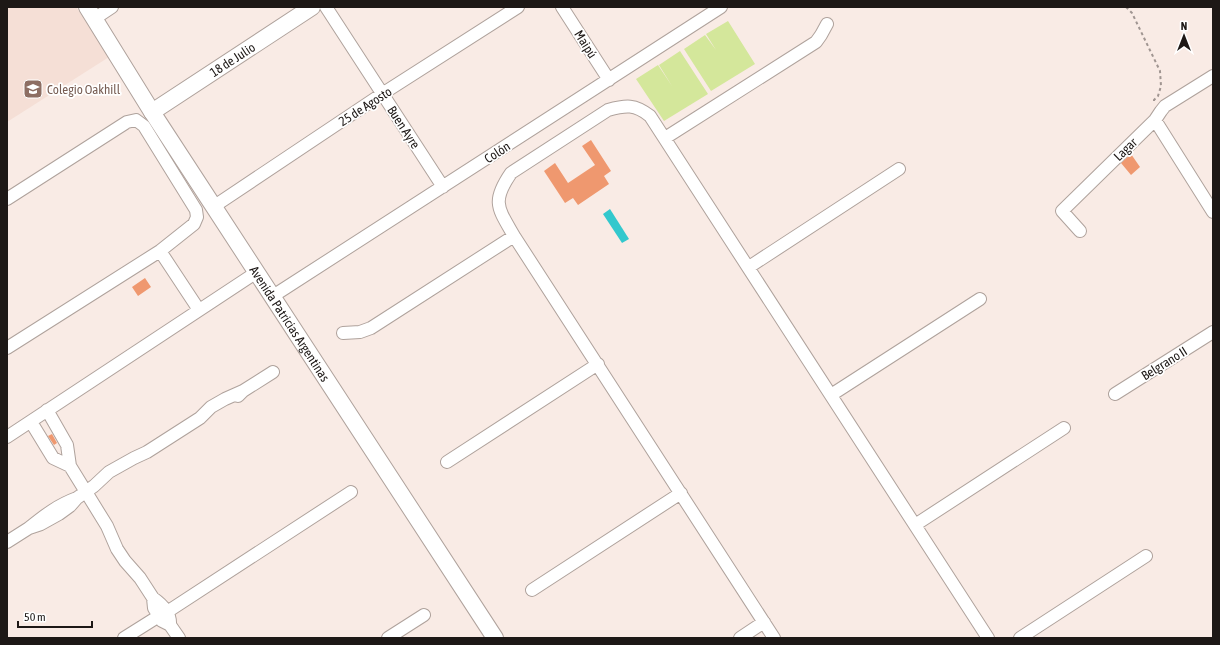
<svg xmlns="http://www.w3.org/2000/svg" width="1220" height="645" font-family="'Asap Condensed',sans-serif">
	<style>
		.built { fill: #f5dfd6 }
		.green { fill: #d4e79b }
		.water { fill: #33c8cd }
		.building { fill: #ef986f }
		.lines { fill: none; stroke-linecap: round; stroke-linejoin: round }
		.street-casing { stroke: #afa29c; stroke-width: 14 }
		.secondary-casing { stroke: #afa29c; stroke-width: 18 }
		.path { stroke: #a09591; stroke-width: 2; stroke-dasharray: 3 3; stroke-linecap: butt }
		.street { stroke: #fff; stroke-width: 12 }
		.secondary { stroke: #fff; stroke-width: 16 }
		.labels { text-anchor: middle; stroke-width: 3.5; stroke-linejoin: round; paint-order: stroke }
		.street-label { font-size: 13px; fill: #1d1816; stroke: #fff }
		.education-label { font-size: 13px; fill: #785e54; stroke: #fff; text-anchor: start }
	</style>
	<rect width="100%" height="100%" fill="#f9ebe5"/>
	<!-- built -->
	<path class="built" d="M7,7H76L109,57L7,122Z"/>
	<!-- green -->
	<path class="green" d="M728,21L755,64L711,91L684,49L705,35L716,50L706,34Z
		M680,51L708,94L664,121L636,79L658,65L672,86L659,65Z"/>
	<!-- water -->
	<path class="water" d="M610,209L629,239L622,243L603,214Z"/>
	<!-- building -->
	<path class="building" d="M591,140L611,171L604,176L609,184L578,205L573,198L565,203L544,171L555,163L568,183L595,165L582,146Z
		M1131,154L1140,167L1131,175L1121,163Z
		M145,278L151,287L138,296L132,287Z
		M52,434L57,443L54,445L48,436Z"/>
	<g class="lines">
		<!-- street casing -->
		<g class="street-casing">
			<path id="street" d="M326,7L443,187
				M562,7L609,80
				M94,19L112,7
				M1155,120L1213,212
				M665,138L816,42L821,35L827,24
				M7,199L127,122L136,120L144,126L196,210L197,217L194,224L160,251L7,348
				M213,207L382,94L518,7
				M1080,231L1062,211L1155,120L1161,111L1165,106L1213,76
				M160,251L199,310
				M749,267L899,169
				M273,296L721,7
				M343,333L360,332L371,328L514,236
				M1115,394L1213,332
				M831,395L980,299
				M238,396L243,391L273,372
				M47,410L67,445L70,466L107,526L117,549L125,561L140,578L153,598
				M31,422L53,458L70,466
				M7,437L257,272
				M447,462L598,364
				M77,498C58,505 45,515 29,528L41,524L59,514L70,506L77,498L94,486L109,472L134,458L147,452L200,418L211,407L225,399L243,391
				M915,525L1064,428
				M7,542L29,528
				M532,590L681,493
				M167,612L351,492
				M170,625C171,613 163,605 153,598L154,608L162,621L170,625L179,638
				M124,638L159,616
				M388,638L424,615
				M740,638L764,622
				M774,638L514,236C498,208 491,202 511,173L608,110C626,105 635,104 650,116L988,638
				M1020,638L1146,556"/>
		</g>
		<!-- secondary casing -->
		<g class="secondary-casing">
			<g id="secondary">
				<path id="s1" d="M87,7L152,112L495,638"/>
				<path id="s2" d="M152,112L312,7"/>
			</g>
		</g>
		<!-- path -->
		<path class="path" d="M1126,7L1132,13L1160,71L1161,86L1158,96L1154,100V102"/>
		<!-- street -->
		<use href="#street" class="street"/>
		<!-- secondary -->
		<use href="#secondary" class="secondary"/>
	</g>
	<!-- icons -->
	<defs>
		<g id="school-square" transform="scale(1)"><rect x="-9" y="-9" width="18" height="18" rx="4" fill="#8d6e63" stroke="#fff"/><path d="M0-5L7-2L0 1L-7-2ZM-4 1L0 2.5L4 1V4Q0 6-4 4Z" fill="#fff"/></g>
	</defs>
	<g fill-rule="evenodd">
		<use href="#school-square" x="33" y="89"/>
	</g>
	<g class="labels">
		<!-- street labels -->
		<g class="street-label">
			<text transform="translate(586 44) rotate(58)" y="5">Maipú</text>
			<text dy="5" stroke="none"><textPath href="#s2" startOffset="96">18 de Julio</textPath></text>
			<text transform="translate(365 106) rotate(-33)" y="5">25 de Agosto</text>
			<text transform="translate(404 127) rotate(57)" y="5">Buen Ayre</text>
			<text transform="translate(1125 149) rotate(-44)" y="5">Lagar</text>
			<text transform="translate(497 152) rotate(-33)" y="5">Colón</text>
			<text dy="5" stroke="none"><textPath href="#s1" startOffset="376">Avenida Patricias Argentinas</textPath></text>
			<text transform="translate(1164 363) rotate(-32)" y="5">Belgrano II</text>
		</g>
		<!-- education labels -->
		<g class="education-label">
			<text x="47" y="94">Colegio Oakhill</text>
		</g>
	</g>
	<!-- border -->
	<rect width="1220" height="645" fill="none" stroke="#1d1816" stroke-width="16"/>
	<!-- north arrow -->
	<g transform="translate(1184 36)" stroke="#ffffff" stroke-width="3" paint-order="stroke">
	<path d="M0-3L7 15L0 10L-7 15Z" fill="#1d1816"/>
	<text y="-6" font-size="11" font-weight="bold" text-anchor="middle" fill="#1d1816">N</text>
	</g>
	<!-- scale -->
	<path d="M18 621v6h74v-6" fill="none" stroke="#1d1816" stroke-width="2"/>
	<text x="24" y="621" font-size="12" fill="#1d1816" stroke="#ffffff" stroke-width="3" paint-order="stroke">50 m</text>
</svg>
